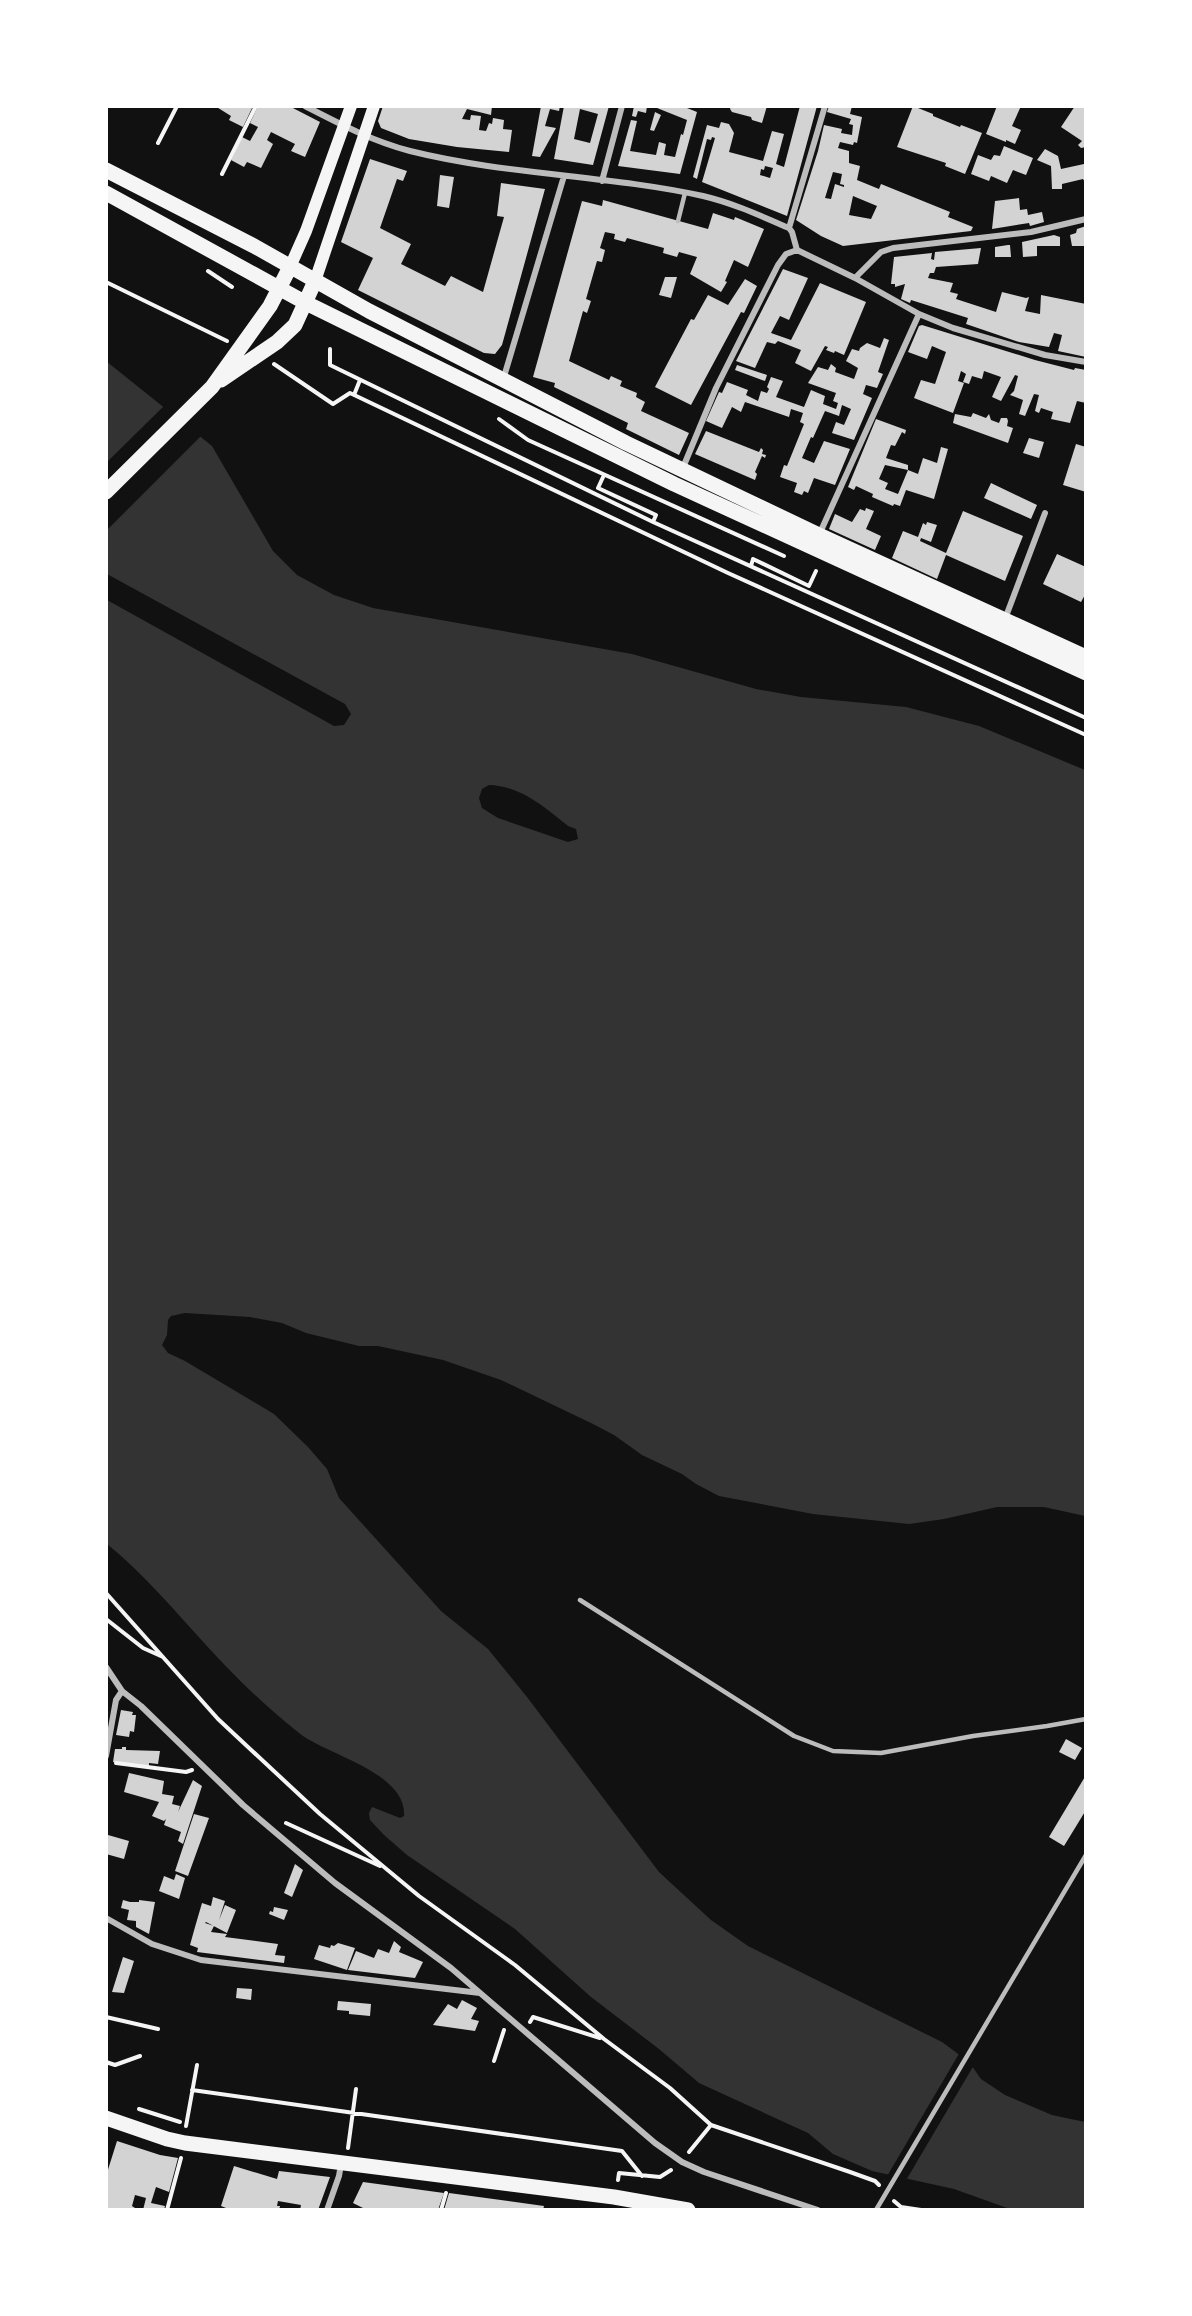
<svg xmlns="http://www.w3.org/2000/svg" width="1192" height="2316" font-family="'Alegreya Sans',sans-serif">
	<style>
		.water { fill: #333; fill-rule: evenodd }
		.pier { fill: #111 }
		.building { fill: #d3d3d3; fill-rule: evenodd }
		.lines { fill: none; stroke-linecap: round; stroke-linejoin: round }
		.path { stroke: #f5f5f5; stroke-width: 4 }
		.service { stroke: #bcbcbc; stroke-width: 4.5 }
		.minor { stroke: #bcbcbc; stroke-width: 6 }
		.secondary { stroke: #f5f5f5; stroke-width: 12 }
		.primary { stroke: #f5f5f5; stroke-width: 15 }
	</style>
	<rect width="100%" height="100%" fill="#111"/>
	<!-- water -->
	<path class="water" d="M106,361L212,446L273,551L297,575L334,595L373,608L632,654L756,689L801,697L906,707L979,726L1085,770V1516L1044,1507H997L944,1519L909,1524L813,1514L719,1496L696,1484L682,1474L642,1455L614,1435L593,1424L501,1380L443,1360L378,1346H359L306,1333L282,1323L250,1317L185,1313L171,1316L168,1320L167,1335L162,1345L168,1353L185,1361L274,1414L308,1447L327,1469L339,1498L441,1611L488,1649L527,1697L659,1872L711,1920L748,1946L942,2042L969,2062L981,2079L1005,2095L1052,2115L1085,2122V2209H1010L954,2189L872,2171L833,2154L808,2133L699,2083L659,2049L591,1997L515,1929L407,1855L384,1835L370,1820L369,1813L372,1807L400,1818L404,1816C407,1772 326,1755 299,1733C265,1706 235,1677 206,1645C174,1610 144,1574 107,1544V600L334,726L344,725L351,714L345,704L107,574ZM489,785C521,786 544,807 568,826L576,829L578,839L568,842L498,818L482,808L479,798L482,789Z"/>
	<!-- pier -->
	<path class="pier" d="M166,404L203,434L107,530V462Z
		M960,2052L974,2065L905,2182L886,2178Z"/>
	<!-- building -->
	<path class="building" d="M215,106H253L243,127L229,120L231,116Z
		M258,106H289L320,122L305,157L291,151L295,144L271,132L267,140L273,144L261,168L247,162L244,167L231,160L242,137L250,141L258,127L250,123Z
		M383,106H492L491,115L467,109L462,119L470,120L471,115L481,116L479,130L486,131L489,123L492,124L493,118L504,120L503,129L512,130L509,152L457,147L409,139L381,128L378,121Z
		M541,106H560L559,111L550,109L545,126L556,128L540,157L532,156Z
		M564,106H609L593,165L554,159ZM580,109L598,114L590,143L574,139Z
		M634,106H647L646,113L638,111L636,117L632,116Z
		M652,106H682L697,112L680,174L618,166L631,120L637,121L630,151L656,155L659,142L666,144L664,155L675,157L681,134L683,135L687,120Z
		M731,106H767L762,123L752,120L751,117L732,112L730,109Z
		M800,106H817L787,216L702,182L715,138L712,137L711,140L707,139L697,179L693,177L707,125L719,128L721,122L729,124L734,133L729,152L763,161L772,131L784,134L776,164L784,167ZM765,166L773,168L770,178L760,175L761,169L764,170Z
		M829,106H852L850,114L862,117L857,143L854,142L853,145L840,142L838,148L849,151V163L860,166L857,180L879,189L881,184L950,212L948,217L973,227L971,231L843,246L821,236L796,220L818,151L824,125L842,129L841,133L852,135L853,125L849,124L851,119L827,112ZM833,172L842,174L840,184L844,185V187L835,184L831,199L825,198ZM853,196L877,206L871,219L849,215Z
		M913,106L933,114V116L960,127L961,125L982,133L965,174L945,166L946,163L897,147Z
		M997,106H1021L1012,126L1021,130L1015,144L1006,140V142L986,134Z
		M1075,106H1086V147L1081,148L1078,145L1082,141L1061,127Z
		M655,112L661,115L654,131L650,130Z
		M1004,146L1033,158L1026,175L1013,170L1007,183L991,176L989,181L971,174L978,155L991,160L994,155L1000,156Z
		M1045,149L1058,156L1061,169L1084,164L1086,184L1083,179L1062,184V189H1052L1051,166L1037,160Z
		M370,159L407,171L403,181L397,179L380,228L411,244L401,264L445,286L451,276L483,292L504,217L497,216L501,183L545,189L502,345L495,354L484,353L358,290L373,258L341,242Z
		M440,175L454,177L449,208L437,206Z
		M1019,198L1020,210L1027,209L1028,215L1042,212L1044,222L1030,226L1029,223L992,229L995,201Z
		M603,200L708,229L713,213L734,220L735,217L764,229L748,267L734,260L725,281L727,282L721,292L690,274L697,257L679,252L677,257L663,253L664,248L627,238L625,242L614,239L615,234L605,232L600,248L605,250L602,262L597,261L586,299L591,301L587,313L583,311L569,361L609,380L611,376L622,381L620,386L637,393L636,397L645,402L641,411L689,433L679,455L626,429L628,423L554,387L555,383L533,377L582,201L602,206Z
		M1086,226V246H1072L1070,235L1076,233L1077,229Z
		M1054,235L1060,237V246H1037V256L1023,257L1022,242Z
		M1008,245H1010L1011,257H995V247Z
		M981,248L978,264L936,267L934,273H930L928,278L953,283L950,292L958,294L956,299L996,312L1002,292L1026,298L1029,297L1025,311L1040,314L1041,295L1086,304V357L1058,351L1062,335L1054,333L1049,347L1019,342L966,324L968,318L911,300L910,303L901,299L905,284L895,287V284H891L894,257L932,253L931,259L934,260L935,252Z
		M783,269L808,278L789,320L780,316L771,333L791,340L820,283L866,302L844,355L835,351L834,353L826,350L828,347L825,346L811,371L795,363L801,350L778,341L775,344L767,342L755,368L736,361Z
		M665,277H677L671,298L659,295Z
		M745,279L757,286L744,313L741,312L691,405L655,387L691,319L694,320L708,295L728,305Z
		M922,325L1035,360L1074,370L1075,368L1086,370V403L1077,401L1070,423L1051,419L1053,412L1041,408L1039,413L1035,411L1039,395L1034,394L1025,416L1019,414L1023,400L1010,395L1014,391L1018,376L1015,375L1001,401L992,397L1001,377L984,371L982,379L972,376L969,384L963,382L966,374L961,371L958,381L964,383L953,413L914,398L921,380L935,384L946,352L932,346L927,359L908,352L919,326Z
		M884,338L889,340L878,372L883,374L877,388L866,385L863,394L872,398L854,440L832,433L836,422L844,425L851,409L842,405L839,416L825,411L813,438L811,437L802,458L814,463L824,441L850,449L835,485L814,478L808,493L804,491L802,495L794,492L797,483L780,477L784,465L787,466L804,424L800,422L803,413L791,409L789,417L745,402L741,412L732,407L722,428L706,421L719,392L722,393L727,382L748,390L746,395L758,401L761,391L767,393L769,389L767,387L771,377L783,381L776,397L804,407L811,390L825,396L823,404L836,409L838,403L833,401L836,393L808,383L818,367L828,370L831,364L836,368L835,372L854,379L858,368L846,361L852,349L859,351L860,348L867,343L880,348Z
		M737,365L767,375L765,381L735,370Z
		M973,413L986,418L989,414L991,420L999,423L1001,418H1007L1008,421L1007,426L1013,428L1008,443L953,423L955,414L971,417Z
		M876,419L906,430L905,434L902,432L895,446L891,445L886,458L908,465V470L885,465L879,479L888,483L885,489L898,494L908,470L918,474L923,458L937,463L941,447L948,449L934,499L906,490L900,506L894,504L893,506L872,497L873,494L856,486L854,490L848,487Z
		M706,431L759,452L761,448L763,450L762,454L766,455L765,458L762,456L755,472L757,474L755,480L695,454Z
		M1029,438L1044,442L1039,458L1023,453Z
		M1076,444L1086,447V492L1063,485Z
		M991,483L1037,505L1031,519L984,498Z
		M866,508L874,511L866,529L881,536L875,550L829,529L835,514L852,522L860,509L865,511Z
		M963,511L1023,536L1005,581L946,555L937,579L892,558L903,531L918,537L923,523L926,525L927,522L937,525L931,542L921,538L920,541L946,553Z
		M1057,554L1086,567V593L1081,602L1043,584Z
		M121,1710L133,1712L132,1715H136L134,1732L130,1731L129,1737L116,1735Z
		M1066,1739L1082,1748L1075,1760L1059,1752Z
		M122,1747H126V1750L160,1751L158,1764L149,1763V1766L113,1762L115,1749H122Z
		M129,1773L164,1781L162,1794L174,1796L172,1804L180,1806L178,1812L193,1780L202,1786L183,1844L178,1841L181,1832L164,1825L166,1819L164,1821L152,1816L159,1802L124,1792Z
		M1086,1775V1810L1064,1846L1049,1837Z
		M194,1814L209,1818L188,1876L175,1871Z
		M108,1835L129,1841L124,1859L106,1854Z
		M295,1864L303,1870L292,1897L284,1893Z
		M176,1874L185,1878L179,1899L159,1891L164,1876L174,1880Z
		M213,1897L225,1901L219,1920L225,1905L236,1910L227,1933L206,1922L205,1923L214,1926L211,1932L227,1934L225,1937L278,1944L275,1955L285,1956L284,1963L197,1952L198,1948L190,1945L195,1927L202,1903L211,1906Z
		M123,1900L130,1902H139V1900L155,1902L149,1934L136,1927V1921L127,1920L129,1910L121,1908Z
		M274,1907L288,1910L284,1920L269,1914L270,1911L273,1912Z
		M394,1941L401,1947L399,1952L423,1962L415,1978L348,1970L356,1951L374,1958L378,1949L389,1953Z
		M338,1943L355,1948L347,1970L314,1959L319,1945L330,1948L331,1945L334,1946Z
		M123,1957L134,1961L124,1993L112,1992Z
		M237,1988L252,1989L251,2000L236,1998Z
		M462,2000L477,2008L471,2019L479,2021L475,2031L433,2025L448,2004L457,2009Z
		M338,2001L371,2004L370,2016L349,2014V2011L337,2010Z
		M117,2141L160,2155L178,2158L169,2192L156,2187L151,2203L165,2206L164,2210L150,2208L143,2210L146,2198L135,2195L132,2206L138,2210H106V2176Z
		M234,2166L277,2179L279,2171L330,2177L318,2210H300L301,2205L278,2201L277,2206H280L279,2210H231L221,2206Z
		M363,2182L444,2193L438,2210H367L353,2203Z
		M449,2193L544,2206L543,2210H444Z"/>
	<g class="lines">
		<!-- path -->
		<path class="path" d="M158,143L177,106
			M222,174L256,106
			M208,271L232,287
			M106,282L227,341
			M330,349V365L653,522L1086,718
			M274,364L333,404L350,393L728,573L1086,735
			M354,395L360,380
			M499,419L528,440L784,556
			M604,475L598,488L656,515L653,522
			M751,566L753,559L809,586L816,571
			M106,1593L218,1719L320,1814L419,1896L515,1965L604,2039L670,2088L711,2125L850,2172L875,2181L879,2185
			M106,1619L143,1648L163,1657
			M116,1763L186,1772L192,1770
			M286,1823L380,1866
			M106,2017L158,2029
			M530,2022L533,2017L600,2038
			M494,2061L504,2030
			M106,2062L115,2065L140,2056
			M192,2090L622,2151L642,2176
			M139,2109L180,2122
			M186,2126L197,2065
			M348,2148L356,2089
			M689,2152L711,2125
			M618,2180L619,2173L660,2177L671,2170
			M894,2201L901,2207L921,2210
			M167,2210L181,2158
			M441,2210L446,2193"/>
		<!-- service -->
		<path class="service" d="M678,221L685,193
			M580,1600L794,1736L833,1751L881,1753L973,1736L1047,1726L1086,1719
			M876,2210L1086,1855"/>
		<!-- minor -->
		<path class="minor" d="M305,106C340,124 372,141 410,151C506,175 607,175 703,196C733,203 761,216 789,228
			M602,181L622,106
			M789,228L825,106
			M789,228L792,232L797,250
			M797,250L855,278L919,314L953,328L1045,355L1086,362
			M855,278L881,252L893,248L1031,232L1086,219
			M503,380L564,176
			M682,470L716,388L778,265L786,254L797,250
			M819,535L919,314
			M1005,619L1045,513
			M106,1667L122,1691L141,1706L243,1805L335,1883L451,1968L655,2143L682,2162L704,2172L818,2210
			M106,1756L116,1700L122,1691
			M106,1918L152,1944L201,1960L480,1993
			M327,2210L339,2176L341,2164"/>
		<!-- secondary -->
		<path class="secondary" d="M290,267L306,231L351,106
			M315,281L374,106"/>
		<!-- primary -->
		<path class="primary" d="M106,170L254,246L369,311L626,443L819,535L1086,657
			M106,193L306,303L674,484L1086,673
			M221,380L277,342L295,325L315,281
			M106,492L212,387L270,306L290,267
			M106,2118L167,2139L185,2143L614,2197L688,2210"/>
	</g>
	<!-- border -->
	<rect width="1192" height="2316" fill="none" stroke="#ffffff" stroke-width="216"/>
</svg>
